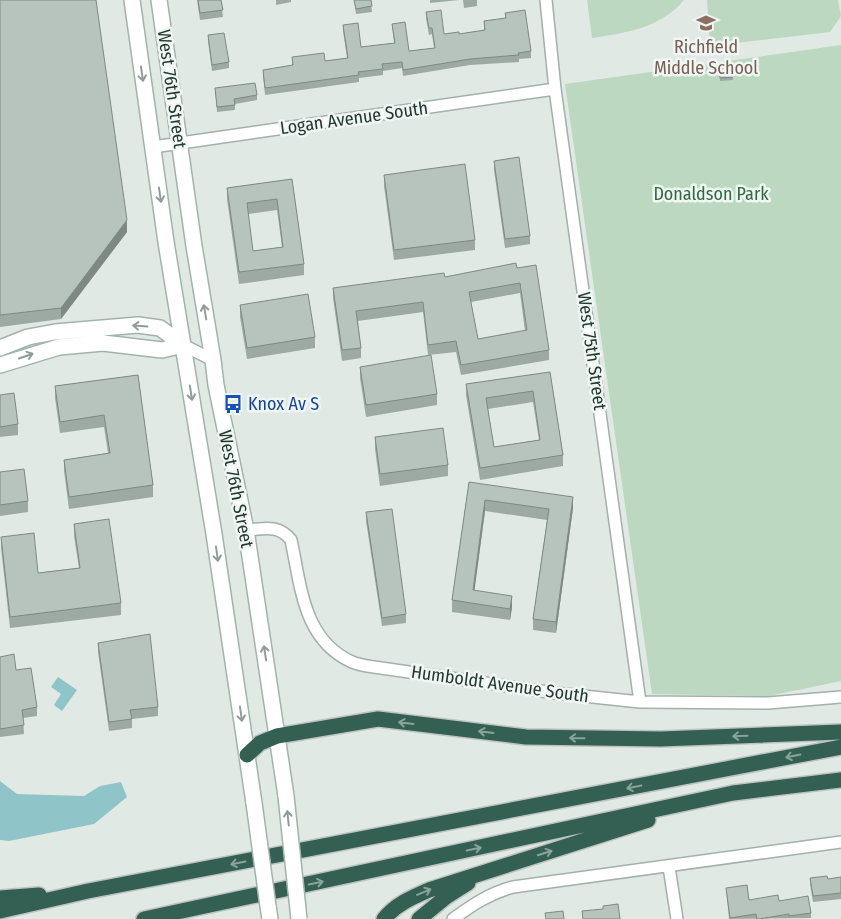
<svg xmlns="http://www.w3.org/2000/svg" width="841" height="919" font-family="'Fira Sans Condensed',sans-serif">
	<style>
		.green { fill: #bcd8c1 }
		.water { fill: #8fc5c8 }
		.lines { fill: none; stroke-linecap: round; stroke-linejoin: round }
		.street-casing { stroke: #a4b0ab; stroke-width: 14 }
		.secondary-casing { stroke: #a1b4ab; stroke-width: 18 }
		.highway-casing { stroke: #bdc3c1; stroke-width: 18 }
		.street { stroke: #fff; stroke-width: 11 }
		.secondary { stroke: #fff; stroke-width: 15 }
		.highway { stroke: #336052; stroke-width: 15 }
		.secondary-bridge-casing { stroke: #a1b4ab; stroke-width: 18; stroke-linecap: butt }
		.secondary-bridge { stroke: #fff; stroke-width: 15 }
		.wall { fill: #9da9a3; fill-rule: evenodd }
		.shaded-wall { fill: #7f8984 }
		.building { fill: #b6c4bd; stroke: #7f8984; fill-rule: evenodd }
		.oneway { stroke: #919c98 }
		.oneway2 { stroke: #88a49a }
		.labels { text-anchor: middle; stroke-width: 5; stroke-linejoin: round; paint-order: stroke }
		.education-label { font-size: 18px; fill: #785e54; stroke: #f0f6f3 }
		.street-label { font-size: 18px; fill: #233830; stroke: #f0f6f3 }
		.park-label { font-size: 18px; fill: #326a42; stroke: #f0f6f3 }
		.transit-label { font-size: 18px; fill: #164399; stroke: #f0f6f3; text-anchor: start }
	</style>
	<rect width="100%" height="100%" fill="#e1e9e5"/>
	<!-- green -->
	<path class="green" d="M587,0H684C661,28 625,33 592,38Z
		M707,0H838L841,16L830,32L710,46Z
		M841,45V681L769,696L652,694L565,84Z"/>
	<!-- water -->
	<path class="water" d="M58,677L77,690L62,711L54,705L61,694L51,687Z
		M0,781L17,794L84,796L100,786L121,782L127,797L94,824L9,841L0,840Z"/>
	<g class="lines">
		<!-- street casing -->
		<g class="street-casing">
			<path id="street" d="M546,0L555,89L640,702
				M153,147L555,89
				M183,345L213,360
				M246,530C265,529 278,524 291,540C301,586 303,640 352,662C359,665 367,666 374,667L555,693L640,702L768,703L841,697
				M669,867L677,919
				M453,919C472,905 490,893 513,887L841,842"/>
		</g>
		<!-- secondary casing -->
		<g class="secondary-casing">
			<path id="secondary" d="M132,0L166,242L214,534L254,803
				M159,0L194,246L213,360L216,385L246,530L286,796
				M0,348L28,337L55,332L138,325L160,328L183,345
				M0,365L59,347L103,343L162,350L183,345
				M268,906L270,919"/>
		</g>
		<!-- highway casing -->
		<g class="highway-casing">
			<path id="highway" d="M247,755L260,743L277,736L378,719L526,737L661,739L841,732
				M0,898L39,895
				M0,911L88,891L841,747
				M144,919L733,793L841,780
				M384,919C396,904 413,897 429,890L648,820
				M419,919L446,897L468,883"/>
		</g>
		<!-- street -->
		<use href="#street" class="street"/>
		<!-- secondary -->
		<use href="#secondary" class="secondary"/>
		<!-- highway -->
		<use href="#highway" class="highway"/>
		<!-- secondary-bridge casing -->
		<g class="secondary-bridge-casing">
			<path id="secondary-bridge" d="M286,796L299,919
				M254,803L268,906"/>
		</g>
		<!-- secondary-bridge -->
		<use href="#secondary-bridge" class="secondary-bridge"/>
	</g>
	<!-- wall -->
	<path class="wall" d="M0,0L127,232L61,319L0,327Z
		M197,0H221L223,17L200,20Z
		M276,0H291V2L276,5Z
		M354,0H371L372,12L356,14Z
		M430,0H459L430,3Z
		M463,0H477V6L464,8Z
		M426,12L444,34H459L484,30V21L505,18V13L531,51V58L519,59V62L470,65L403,76L402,68L383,71V75L359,78V82L265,95L263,76V70L292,65V57L325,61L347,58L343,31V25L361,47L394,43L392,24L409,51L434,48L432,34L429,35L426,18Z
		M208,35L229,62V68L212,71L208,41Z
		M719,69L733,77V80L720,81Z
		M215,88L257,95V100L235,104V110L217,112Z
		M494,161L530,236V244L505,248L494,170Z
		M384,175L475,240V250L394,260L384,186Z
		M292,179L304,264V275L239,284L227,199V188ZM277,210L282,247L253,251L248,214Z
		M517,268L549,350V360L461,375L456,352L428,355L423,312L358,321L361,348V358L342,361L333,298V288L445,277ZM520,293L525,331L478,339L471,302Z
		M240,305L315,337V348L247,359L240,317Z
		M360,367L437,394V405L366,417L360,378Z
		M550,372L563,455V466L480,480L466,395V384ZM533,402L539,440L494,447L488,409Z
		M138,375L153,485V497L69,509L64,471V460L108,453L104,427L60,433L55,398V386Z
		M0,395L18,424V435L0,437Z
		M375,437L448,465V476L380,486L375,449Z
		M0,472L28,501V512L0,516Z
		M469,482L573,508L556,633L533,630V619L547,520L485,511L474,590L512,607L510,620L452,612V600Z
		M366,512L406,614V623L382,626L366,521Z
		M74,524L121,603V615L10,628L1,548V537L38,573L79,568L74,536Z
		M98,643L158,707V716L132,719V728L109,731L98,652Z
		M0,657L16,670L37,707V716L23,718L24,734L0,737Z
		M841,877V899L813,902L810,884V878L828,879Z
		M726,888L749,900L779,901L811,913V918L729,919Z"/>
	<!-- shaded-wall -->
	<path class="shaded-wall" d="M127,220V232L61,319V308Z
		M573,497V508L556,633V622Z
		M485,500V511L473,602V590Z
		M512,596V607L510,620V609Z"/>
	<!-- building -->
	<path class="building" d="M0,0H96L127,220L61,308L0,315Z
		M198,0H221L223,10L200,13Z
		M354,0H371L372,6L356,9Z
		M441,10L444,34L459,32V34L485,30L484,21L506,18L505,13L525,10L531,51L518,53L519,55L470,59L403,70L402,62L382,64L383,69L358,72L359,75L265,88L263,70L293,65L292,57L324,53L325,61L348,58L343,25L358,23L361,47L395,43L392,24L405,22L409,51L435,48L432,28H429L426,12Z
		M224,33L229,62L212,65L208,35Z
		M731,67L733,77L720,78L719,69Z
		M255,83L257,95L234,99L235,105L217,107L215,88Z
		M519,157L530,236L505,239L494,161Z
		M465,164L475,240L394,250L384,175Z
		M292,179L304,264L239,272L227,188ZM277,199L283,247L253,251L247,203Z
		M516,263L517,268L536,265L549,350L461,365L456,341L428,345L423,302L356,311L361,348L342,350L333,288L444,273L445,277ZM520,283L527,330L478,339L469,292Z
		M308,294L315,337L247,348L240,305Z
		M431,355L437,394L366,405L360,367Z
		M550,372L563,455L480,468L466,384ZM533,391L540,440L494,447L486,398Z
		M138,375L153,485L69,497L64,460L110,453L104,415L60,422L55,386Z
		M14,393L18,424L0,427V395Z
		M443,428L448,465L380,474L375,437Z
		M24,469L28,501L0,505V472Z
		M469,482L573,497L556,622L533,619L549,509L485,500L473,590L512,596L510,609L452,600Z
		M392,509L406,614L382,618L366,512Z
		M109,519L121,603L10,617L1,537L34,533L38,573L80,568L74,524Z
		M150,634L158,707L130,710L132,719L109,722L98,643Z
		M14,654L16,670L31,668L37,707L22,710L24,725L0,729V657Z
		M827,876L828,879L841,877V893L813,896L810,878Z
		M747,885L749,900L778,895L779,901L808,896L811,913L789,916V914L759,919H757L756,914L730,918L726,888Z
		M618,904L620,919H583L582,911L603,909V906Z
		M563,911L564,919H546L545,913Z"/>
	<!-- one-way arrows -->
	<defs><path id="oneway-shaft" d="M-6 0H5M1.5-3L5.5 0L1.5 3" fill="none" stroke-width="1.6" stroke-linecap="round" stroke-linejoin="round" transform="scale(1.25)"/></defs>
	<g class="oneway">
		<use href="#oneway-shaft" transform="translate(142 74) rotate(82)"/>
		<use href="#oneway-shaft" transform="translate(160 195) rotate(82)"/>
		<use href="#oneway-shaft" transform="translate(205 312) rotate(-100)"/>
		<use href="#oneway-shaft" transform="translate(140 326) rotate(-176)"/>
		<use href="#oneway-shaft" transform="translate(26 356) rotate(-19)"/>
		<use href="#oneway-shaft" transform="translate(191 393) rotate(81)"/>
		<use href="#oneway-shaft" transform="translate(217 554) rotate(82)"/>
		<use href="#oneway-shaft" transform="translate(265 653) rotate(-99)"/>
		<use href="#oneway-shaft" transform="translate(241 714) rotate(82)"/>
		<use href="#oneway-shaft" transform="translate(288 818) rotate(-96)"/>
	</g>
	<g class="oneway2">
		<use href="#oneway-shaft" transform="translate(406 723) rotate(-173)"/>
		<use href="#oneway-shaft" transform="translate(486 732) rotate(-173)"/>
		<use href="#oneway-shaft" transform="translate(740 736) rotate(178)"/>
		<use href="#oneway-shaft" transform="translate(577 738) rotate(-179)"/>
		<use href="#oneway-shaft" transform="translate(793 756) rotate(169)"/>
		<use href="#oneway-shaft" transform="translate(634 787) rotate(169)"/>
		<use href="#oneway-shaft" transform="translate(474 849) rotate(-12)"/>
		<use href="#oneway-shaft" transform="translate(545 853) rotate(-18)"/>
		<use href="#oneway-shaft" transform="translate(238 863) rotate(169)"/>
		<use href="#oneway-shaft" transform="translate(316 883) rotate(-12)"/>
		<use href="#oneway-shaft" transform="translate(424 892) rotate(-23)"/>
	</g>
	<!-- icons -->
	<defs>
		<g id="school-bare" transform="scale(1.5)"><path d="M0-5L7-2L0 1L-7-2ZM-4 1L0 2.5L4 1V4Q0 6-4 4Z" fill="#8d6e63" stroke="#f0f6f3" stroke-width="2.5" paint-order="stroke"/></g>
		<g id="bus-bare" transform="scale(1.5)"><path d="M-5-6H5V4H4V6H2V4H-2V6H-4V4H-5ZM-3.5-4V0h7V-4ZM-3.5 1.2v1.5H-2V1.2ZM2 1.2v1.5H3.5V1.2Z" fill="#1a4fb4" stroke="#f0f6f3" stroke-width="2.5" paint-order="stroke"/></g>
	</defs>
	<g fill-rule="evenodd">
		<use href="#school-bare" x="706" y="23"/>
		<use href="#bus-bare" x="233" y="404"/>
	</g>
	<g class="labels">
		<!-- education labels -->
		<g class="education-label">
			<text x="706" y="53">Richfield<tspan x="706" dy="21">Middle School</tspan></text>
		</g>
		<!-- street labels -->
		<g class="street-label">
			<text transform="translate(172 89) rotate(82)" y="6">West 76th Street</text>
			<text transform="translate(354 118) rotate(-8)" y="6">Logan Avenue South</text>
			<text transform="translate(592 351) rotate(82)" y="6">West 75th Street</text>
			<text transform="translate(236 489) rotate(79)" y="6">West 76th Street</text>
			<text transform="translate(500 684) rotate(8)" y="6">Humboldt Avenue South</text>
		</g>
		<!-- park labels -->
		<g class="park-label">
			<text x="711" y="200">Donaldson Park</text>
		</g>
		<!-- transit labels -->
		<g class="transit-label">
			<text x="248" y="410">Knox Av S</text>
		</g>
	</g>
</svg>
